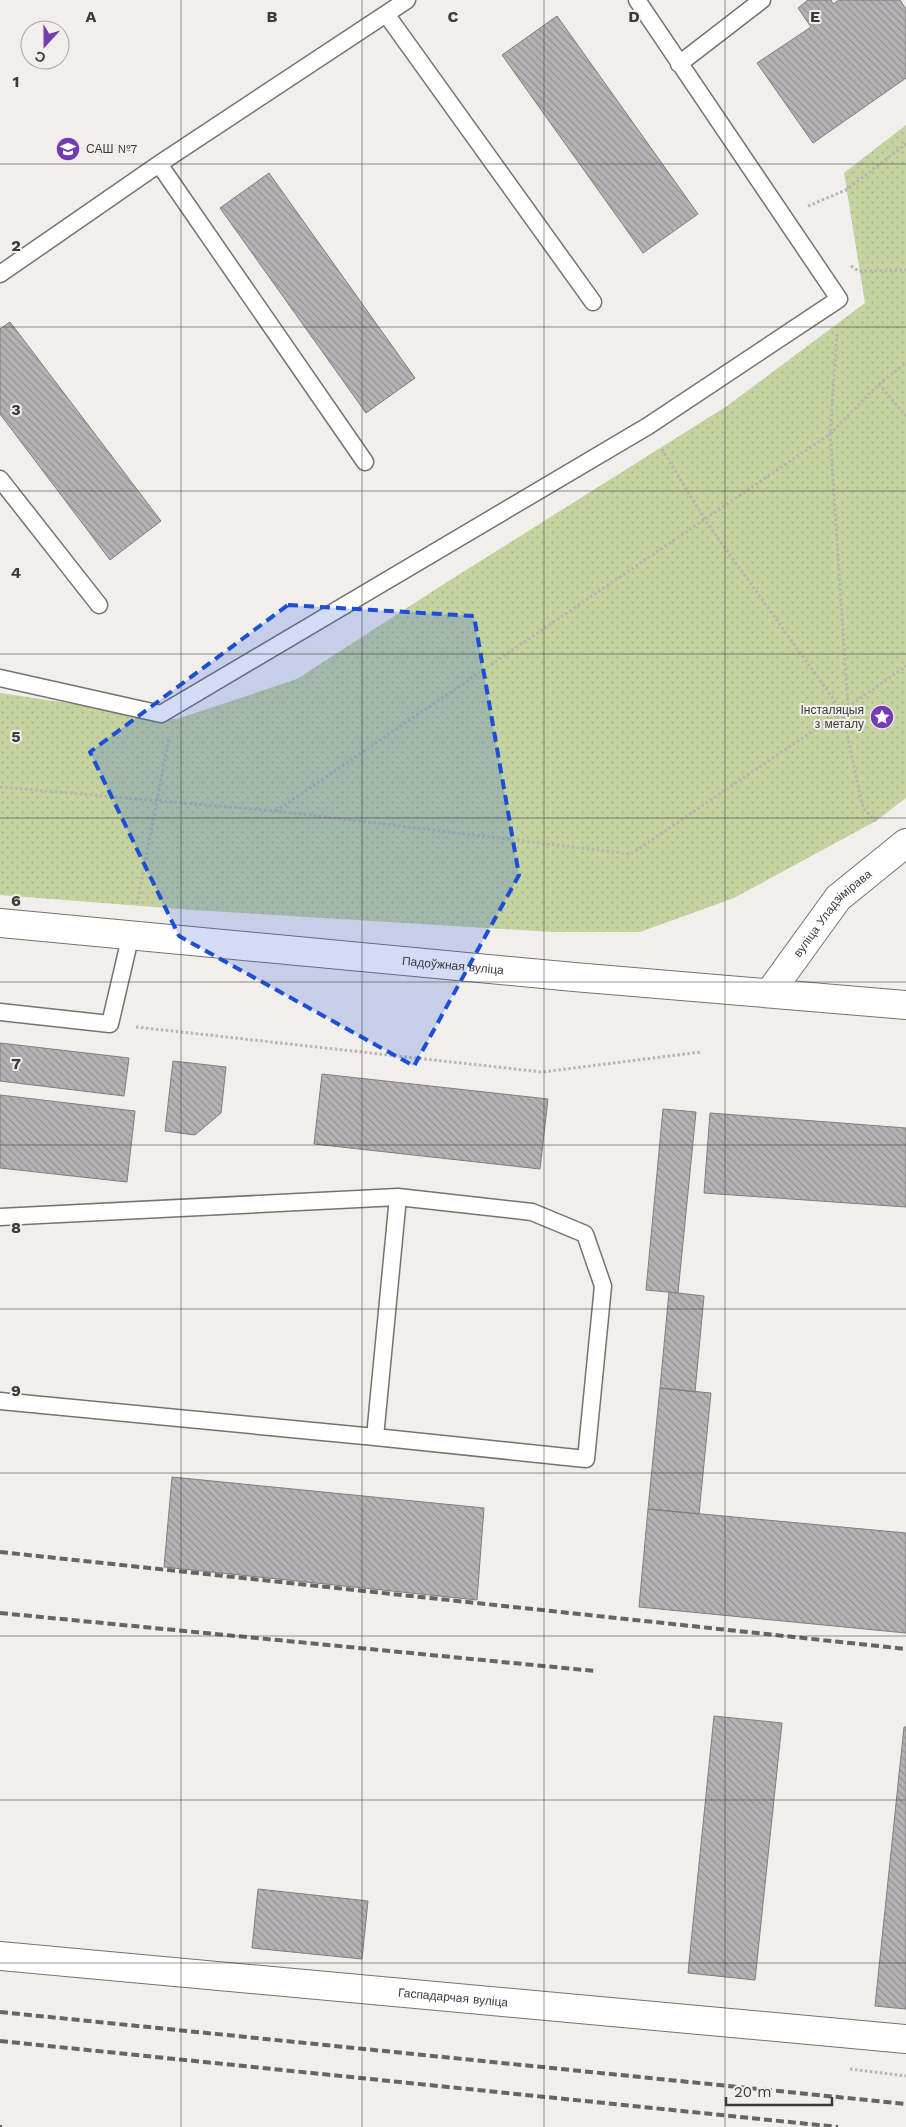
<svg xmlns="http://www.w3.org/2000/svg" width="906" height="2127" font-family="'Work Sans',sans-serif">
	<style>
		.grass { fill: url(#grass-dots) }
		.building { fill: url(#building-back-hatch); stroke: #817e80 }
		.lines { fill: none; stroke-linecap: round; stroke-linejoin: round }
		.service-casing { stroke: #75736f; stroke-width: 19 }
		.minor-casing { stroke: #75736f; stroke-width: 30 }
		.secondary-casing { stroke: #75736f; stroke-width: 30 }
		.path { stroke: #b7b5b2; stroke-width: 3; stroke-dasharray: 2.5 2.5; stroke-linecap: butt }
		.service { stroke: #fff; stroke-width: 16 }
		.minor { stroke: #fff; stroke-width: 28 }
		.secondary { stroke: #fff; stroke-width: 28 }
		.rail { stroke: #666563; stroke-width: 4; stroke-dasharray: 8 4; stroke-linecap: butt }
		.marked { fill: #1d4ed8; fill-opacity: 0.2; stroke: #1d4ed8; stroke-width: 4; stroke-dasharray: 10 6; stroke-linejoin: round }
		.grid { fill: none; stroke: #3c3b39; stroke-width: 1; stroke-opacity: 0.55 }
		.labels { text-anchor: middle; stroke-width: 4; stroke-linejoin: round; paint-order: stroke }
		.poi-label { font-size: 12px; fill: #3c3b39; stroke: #f1efeb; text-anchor: start }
		.street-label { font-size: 12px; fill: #3c3b39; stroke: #f1efeb }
		.grid-label { font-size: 16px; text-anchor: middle; font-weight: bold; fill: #3c3b39; stroke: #f1efeb; stroke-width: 4; stroke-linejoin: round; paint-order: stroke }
	</style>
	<defs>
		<pattern id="grass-dots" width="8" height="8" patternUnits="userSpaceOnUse" patternTransform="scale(1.25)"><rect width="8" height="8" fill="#c4d39f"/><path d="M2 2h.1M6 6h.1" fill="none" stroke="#a9b68a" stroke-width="1.8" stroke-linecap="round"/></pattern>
		<pattern id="building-back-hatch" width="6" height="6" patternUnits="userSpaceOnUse" patternTransform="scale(1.25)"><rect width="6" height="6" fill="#b5b1b4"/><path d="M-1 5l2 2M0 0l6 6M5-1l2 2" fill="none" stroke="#949193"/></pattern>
	</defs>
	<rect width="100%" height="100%" fill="#f1efeb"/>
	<!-- grass -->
	<path class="grass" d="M906,125V798L876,821L734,898L640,932H552L193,910L0,895V693L177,719L297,679L447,582L727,406L865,303L844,173Z"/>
	<!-- building -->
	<path class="building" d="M808,0H831L833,4L839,0H900L906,9V78L813,143L757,63L811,27L798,8Z
		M557,16L698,214L643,253L502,55Z
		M269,173L415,378L366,413L220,208Z
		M10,322L161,521L110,560L0,414V329Z
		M0,1043L129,1058L124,1096L0,1081Z
		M173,1061L226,1067L221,1113L195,1135L165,1131Z
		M322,1074L548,1099L540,1169L314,1144Z
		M0,1095L135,1111L127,1182L0,1168Z
		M663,1109L696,1112L678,1293L646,1290Z
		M710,1113L906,1128V1207L704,1193Z
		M669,1292L704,1296L695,1392L660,1388Z
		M660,1388L711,1393L699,1514L648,1509Z
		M172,1477L484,1508L477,1600L164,1567Z
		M648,1509L906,1533V1633L639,1607Z
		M714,1716L782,1723L755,1980L688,1973Z
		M904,1727H906V2009L875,2006Z
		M258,1889L368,1901L362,1959L252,1948Z"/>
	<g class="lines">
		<!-- service casing -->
		<g class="service-casing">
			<path id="service" d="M386,14L593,302
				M679,64L762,0
				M159,164L365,462
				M0,274L159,164L407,0
				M0,479L99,605
				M0,678L161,714L648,426L839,299L637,0
				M0,1012L110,1024L131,934
				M0,1217L398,1197L375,1437L0,1401
				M375,1437L586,1459L603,1286L585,1234L532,1212L398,1197"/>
		</g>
		<!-- minor casing -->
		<g class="minor-casing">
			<g id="minor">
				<path id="s1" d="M0,1956L906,2039"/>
			</g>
		</g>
		<!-- secondary casing -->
		<g class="secondary-casing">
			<g id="secondary">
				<path id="s2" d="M0,923L574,977L906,1005"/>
				<path id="s3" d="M770,992L838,898L906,843"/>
			</g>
		</g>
		<!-- path -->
		<path class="path" d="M808,206L846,190L906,144
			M851,266L859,271L906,270
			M837,334L830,434L848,707
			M879,384L906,416
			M662,449L705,520L842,711L906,666
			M0,787L276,811L631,854L842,711L863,808L876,821
			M276,811L830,434L879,384L906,363
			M137,904L169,738
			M136,1027L542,1072L701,1052
			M850,2069L906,2076"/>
		<!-- service -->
		<use href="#service" class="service"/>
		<!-- minor -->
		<use href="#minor" class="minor"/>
		<!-- secondary -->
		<use href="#secondary" class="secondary"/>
		<!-- rail -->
		<path class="rail" d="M0,1552L906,1649
			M0,1613L595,1671
			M0,2012L906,2104
			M0,2041L838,2127
			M0,2127H2"/>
	</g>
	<!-- marked area -->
	<path class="marked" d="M288,605L474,616L519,875L414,1066L179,936L90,752Z"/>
	<!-- grid -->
	<path class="grid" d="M181,0V2127M362,0V2127M544,0V2127M725,0V2127M0,164H906M0,327H906M0,491H906M0,654H906M0,818H906M0,982H906M0,1145H906M0,1309H906M0,1473H906M0,1636H906M0,1800H906M0,1963H906"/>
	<!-- icons -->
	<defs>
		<g id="school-disc" transform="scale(1.25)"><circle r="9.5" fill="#753cb2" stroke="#f1efeb"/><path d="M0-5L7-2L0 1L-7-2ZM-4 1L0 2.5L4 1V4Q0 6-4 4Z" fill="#fff"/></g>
		<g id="sight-disc" transform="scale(1.25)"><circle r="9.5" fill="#753cb2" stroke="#f1efeb"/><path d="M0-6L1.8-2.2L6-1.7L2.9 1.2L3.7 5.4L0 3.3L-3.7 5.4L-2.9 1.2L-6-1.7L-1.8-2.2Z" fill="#fff"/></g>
	</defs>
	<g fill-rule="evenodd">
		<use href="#school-disc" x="68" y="149"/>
		<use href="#sight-disc" x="882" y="717"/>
	</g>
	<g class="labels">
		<!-- poi labels -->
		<g class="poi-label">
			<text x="86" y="153">САШ №7</text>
			<text x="864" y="714" text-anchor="end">Інсталяцыя<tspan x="864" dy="14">з металу</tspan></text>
		</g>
		<!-- street labels -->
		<g class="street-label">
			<text dy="4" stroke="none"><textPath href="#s3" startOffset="101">вуліца Уладзімірава</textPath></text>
			<text dy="4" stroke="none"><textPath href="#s2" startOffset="455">Падоўжная вуліца</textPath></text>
			<text dy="4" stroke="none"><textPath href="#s1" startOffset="455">Гаспадарчая вуліца</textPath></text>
		</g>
	</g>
	<g class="grid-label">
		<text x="91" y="22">A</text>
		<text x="272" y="22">B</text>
		<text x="453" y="22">C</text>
		<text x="634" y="22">D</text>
		<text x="815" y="22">E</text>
		<text x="16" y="87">1</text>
		<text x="16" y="251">2</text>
		<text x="16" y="415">3</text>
		<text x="16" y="578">4</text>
		<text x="16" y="742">5</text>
		<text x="16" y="906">6</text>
		<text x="16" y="1069">7</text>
		<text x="16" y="1233">8</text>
		<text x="16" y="1396">9</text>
	</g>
	<!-- north arrow -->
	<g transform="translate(45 45) rotate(201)"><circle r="24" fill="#f1efeb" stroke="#a9a7a4"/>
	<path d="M0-4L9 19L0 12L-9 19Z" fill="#753cb2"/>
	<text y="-8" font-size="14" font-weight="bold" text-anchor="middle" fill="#3c3b39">С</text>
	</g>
	<!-- scale -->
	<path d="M726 2097v8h106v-8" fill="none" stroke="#3c3b39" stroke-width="2.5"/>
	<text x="734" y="2097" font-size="15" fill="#3c3b39" stroke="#f1efeb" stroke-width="4" paint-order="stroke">20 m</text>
</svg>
